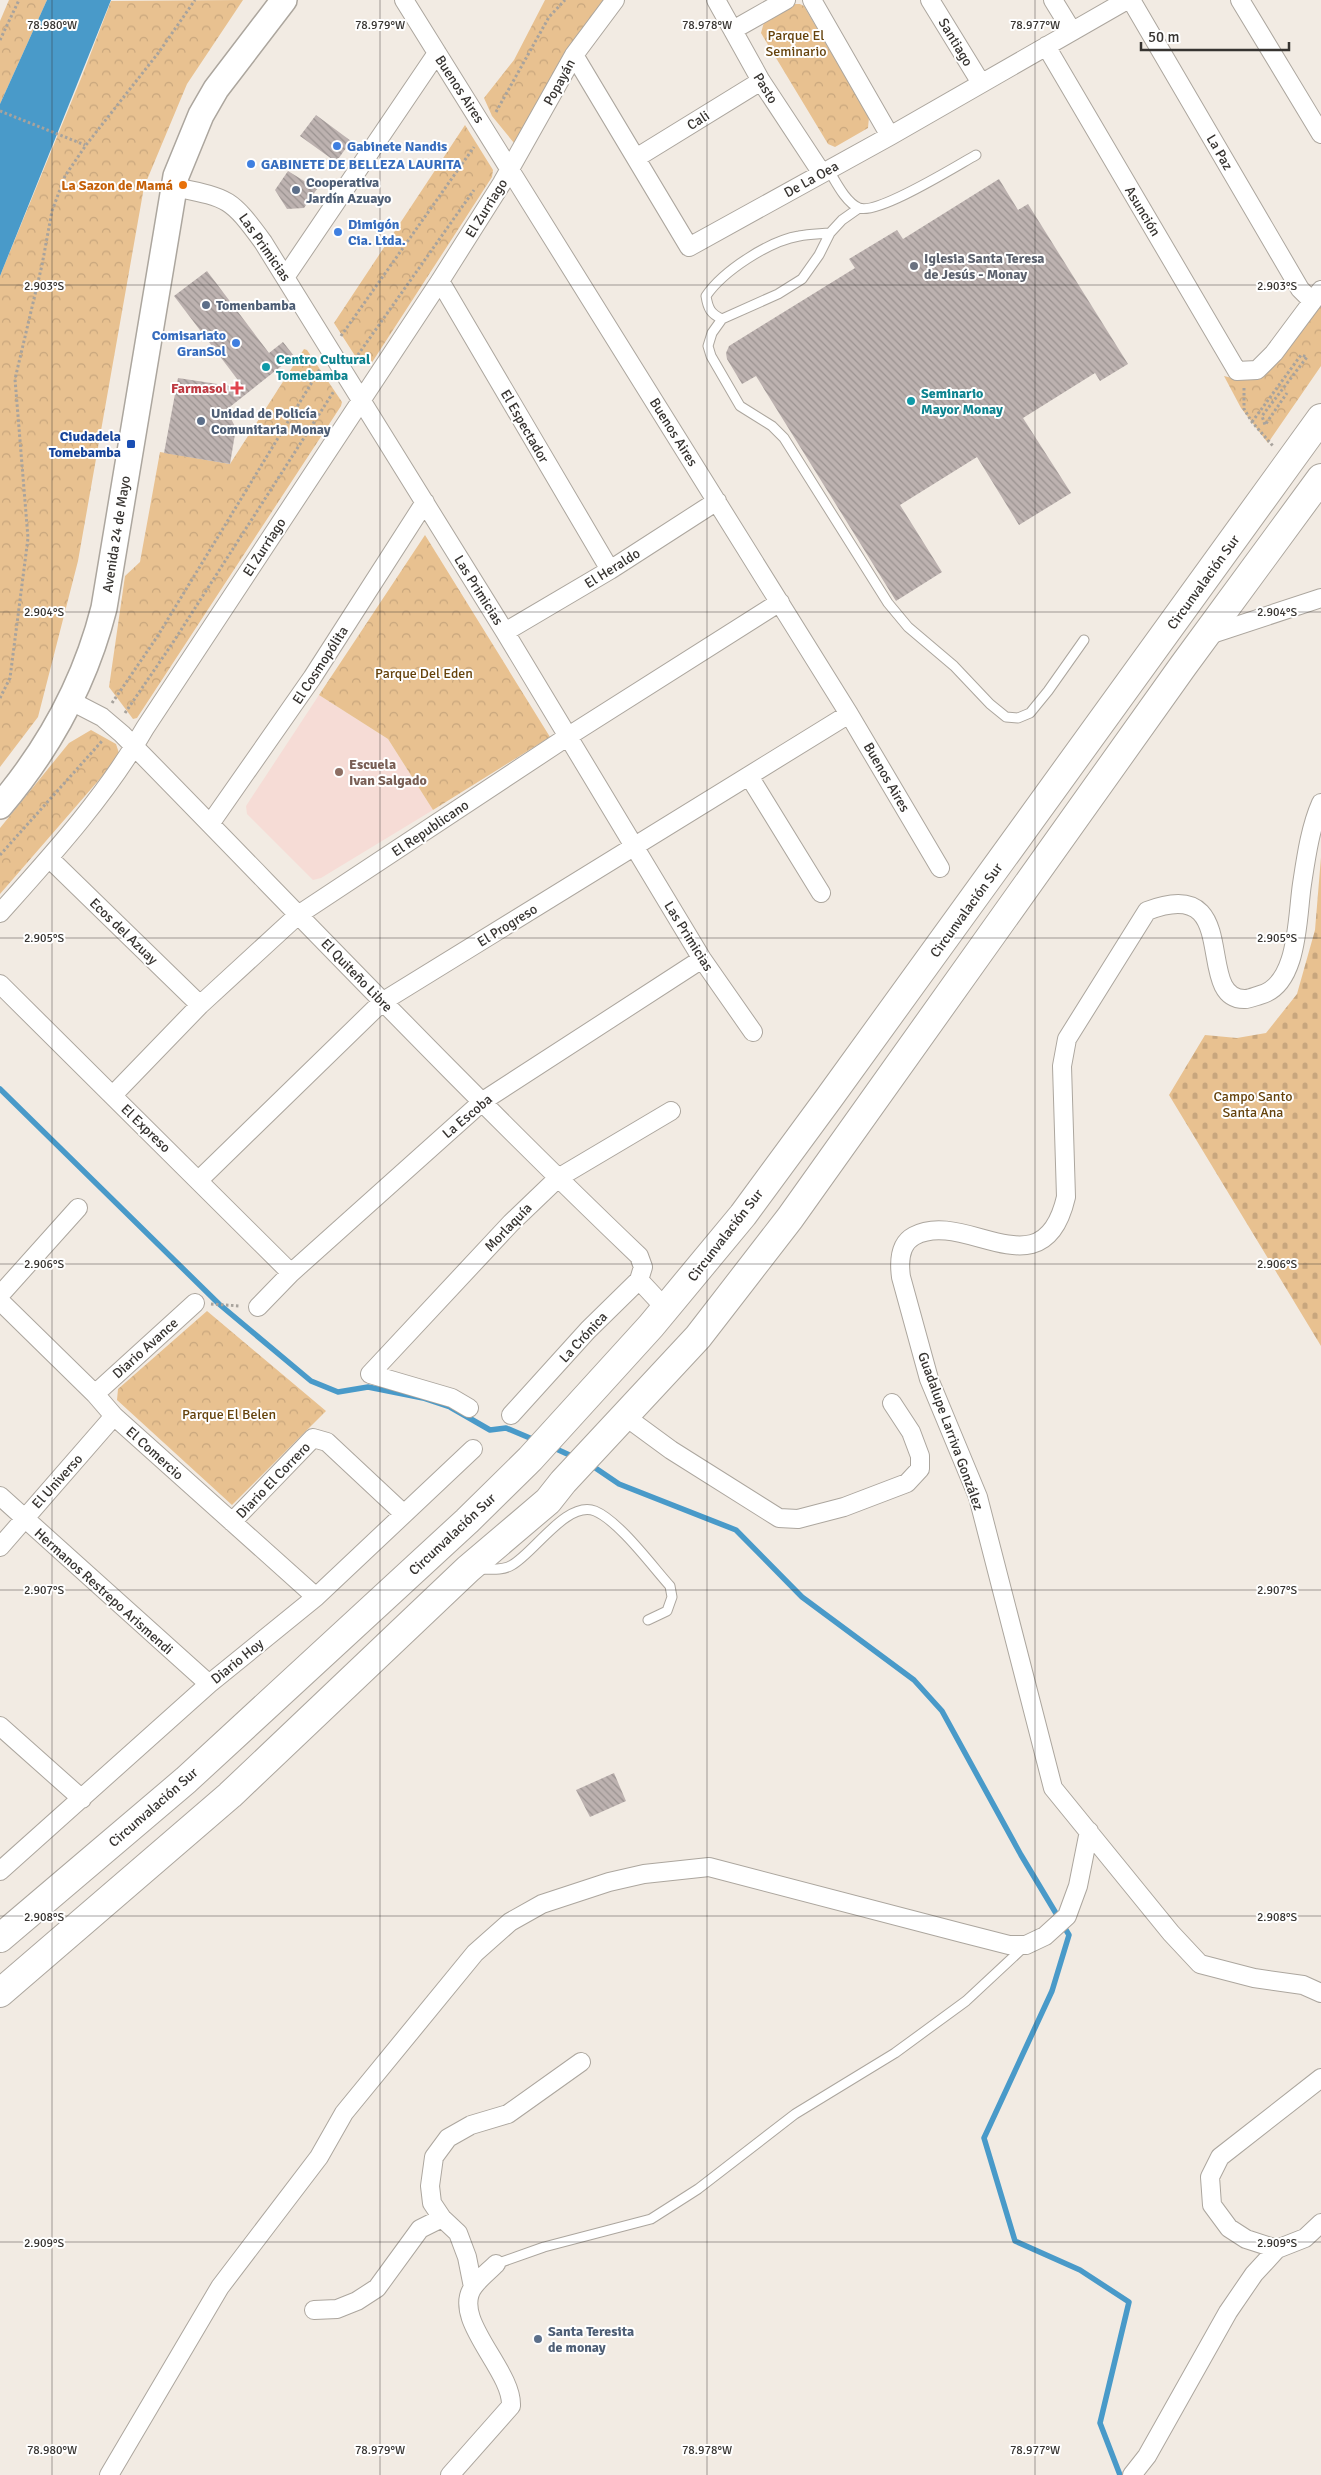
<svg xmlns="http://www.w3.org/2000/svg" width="1321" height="2475" font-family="Signika,sans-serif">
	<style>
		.education { fill: #f6dcd6 }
		.cemetery { fill: url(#cemetery-stones) }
		.park { fill: url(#park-crowns) }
		.water { fill: #499ac9 }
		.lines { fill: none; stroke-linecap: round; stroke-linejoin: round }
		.stream { stroke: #499ac9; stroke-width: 5.5 }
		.building { fill: url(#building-back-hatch) }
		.service-casing { stroke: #aca69e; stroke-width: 11 }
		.minor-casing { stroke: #aca69e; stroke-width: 20 }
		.secondary-casing { stroke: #aca69e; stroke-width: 28 }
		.trunk-casing { stroke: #aca69e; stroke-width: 30 }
		.path { stroke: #a8a39d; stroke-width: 3; stroke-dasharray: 2.5 2.5; stroke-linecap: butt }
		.service { stroke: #fff; stroke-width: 9 }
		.minor { stroke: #fff; stroke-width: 18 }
		.secondary { stroke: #fff; stroke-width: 25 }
		.trunk { stroke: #fff; stroke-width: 28 }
		.ticks { fill: none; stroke: #373431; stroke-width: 1; stroke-opacity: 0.45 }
		.shop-dot { fill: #3f7fe0; stroke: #fff; stroke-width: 2 }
		.food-dot { fill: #e8710a; stroke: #fff; stroke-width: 2 }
		.service-dot { fill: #5c6f8a; stroke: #fff; stroke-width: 2 }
		.worship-dot { fill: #6b7280; stroke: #fff; stroke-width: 2 }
		.culture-dot { fill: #0f9aa8; stroke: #fff; stroke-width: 2 }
		.health-dot { fill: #e0444e; stroke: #fff; stroke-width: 2 }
		.transit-dot { fill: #1a4fb4; stroke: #fff; stroke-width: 2 }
		.education-dot { fill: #8d6e63; stroke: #fff; stroke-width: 2 }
		.labels { text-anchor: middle; stroke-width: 4; stroke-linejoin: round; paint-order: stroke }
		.park-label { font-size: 14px; fill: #65420b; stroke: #fff }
		.street-label { font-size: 14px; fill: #373431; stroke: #fff }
		.shop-label { font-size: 14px; font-weight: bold; fill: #366cbe; stroke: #fff; text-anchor: start }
		.service-label { font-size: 14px; font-weight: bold; fill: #4e5e75; stroke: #fff; text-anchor: start }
		.food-label { font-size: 14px; font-weight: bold; fill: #c56008; stroke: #fff; text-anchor: end }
		.worship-label { font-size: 14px; font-weight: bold; fill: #5b616d; stroke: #fff; text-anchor: start }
		.culture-label { font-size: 14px; font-weight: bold; fill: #0d838f; stroke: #fff; text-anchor: start }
		.health-label { font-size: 14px; font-weight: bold; fill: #be3a42; stroke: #fff; text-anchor: end }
		.transit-label { font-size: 14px; font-weight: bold; fill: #164399; stroke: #fff; text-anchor: end }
		.education-label { font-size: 14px; font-weight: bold; fill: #785e54; stroke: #fff; text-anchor: start }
		.ticks-label { font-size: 12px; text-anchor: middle; fill: #373431; stroke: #fff; stroke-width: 4; stroke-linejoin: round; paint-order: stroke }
	</style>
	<defs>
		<pattern id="cemetery-stones" width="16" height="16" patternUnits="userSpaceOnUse" patternTransform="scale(1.25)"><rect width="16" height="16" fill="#e8c190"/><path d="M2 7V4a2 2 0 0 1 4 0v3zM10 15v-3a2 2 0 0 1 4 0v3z" fill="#c8a67d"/></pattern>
		<pattern id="park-crowns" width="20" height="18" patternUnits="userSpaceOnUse" patternTransform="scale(1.25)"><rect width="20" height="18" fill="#e8c190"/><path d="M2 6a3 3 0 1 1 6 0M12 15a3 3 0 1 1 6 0" fill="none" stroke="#c8a67d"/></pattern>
		<pattern id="building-back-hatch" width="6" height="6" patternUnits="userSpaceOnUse" patternTransform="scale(1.25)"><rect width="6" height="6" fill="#bdb2b0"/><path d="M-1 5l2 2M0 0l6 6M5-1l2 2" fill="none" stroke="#9a9290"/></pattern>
	</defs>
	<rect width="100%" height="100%" fill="#f2ebe3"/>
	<!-- education -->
	<path class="education" d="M319,695L388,739L433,810L321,878L313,880L247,814L246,806Z"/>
	<!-- cemetery -->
	<path class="cemetery" d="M1321,857V1346L1169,1095L1205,1035L1237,1038L1266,1033L1297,994L1315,930Z"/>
	<!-- park -->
	<path class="park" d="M9,0H47L0,104V21Z
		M243,0L187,84L144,187L78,561L38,717L0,767V276L82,76L111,1Z
		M545,0H607L518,141L514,143L492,116L484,98L514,60Z
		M795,4H800L804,6L869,117L868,128L835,147L828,144L761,33L764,22Z
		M465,125L493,170L492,177L371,364L361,365L334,323Z
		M1321,303V366L1268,443L1241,408L1224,376L1236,379Z
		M304,349L307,350L342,402L341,406L137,718L133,719L109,687L125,576L140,562L160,452L230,464Z
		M425,535L550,737L433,810L388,739L319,695Z
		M91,730L116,744L119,753L111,766L0,894V828L69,743Z
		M207,1311L326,1411L232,1505L117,1400L118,1389Z"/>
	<!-- water -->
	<path class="water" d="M47,0H111L0,276V104Z"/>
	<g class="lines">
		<!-- stream -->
		<path class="stream" d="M0,1089L219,1304L311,1381L338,1392L368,1387L423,1398L450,1407L490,1430L506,1428L537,1441
			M552,1447L576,1458
			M591,1465L619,1484L736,1530L802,1597L914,1680L942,1711L1021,1855L1069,1935L1052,1991L984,2138L1015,2241L1080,2270L1129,2302L1100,2423L1120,2475"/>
	</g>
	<!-- building -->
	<path class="building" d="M316,115L351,141L336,162L300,136Z
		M288,171L317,189L304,208L287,209L275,190Z
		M999,179L1018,210L1028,204L1128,364L1100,381L1095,373L1023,418L1071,493L1019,525L977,457L900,505L942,572L896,601L756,376L742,384L727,359L726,353L729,346L855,268L849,259L897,230L903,239Z
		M207,271L269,353L283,342L294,356L226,410L236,428L230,464L164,453L178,378L244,388L174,296Z
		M614,1773L626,1801L590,1817L576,1790Z"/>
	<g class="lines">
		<!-- service casing -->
		<g class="service-casing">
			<path id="service" d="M828,169C835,180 845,202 859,208C878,215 956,166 976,155
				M859,208L842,220L830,233L819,255L802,279L778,294L722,319L712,333L708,346L711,356L740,406L772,426L784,438L888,603L908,627L954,666L990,704L1006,717L1018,718L1030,713L1048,691L1084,640
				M722,319C711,314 708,309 706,296C723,271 769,241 799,236C809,234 820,234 830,233
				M479,1569C489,1569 503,1571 512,1565C534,1553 567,1500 595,1511C619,1521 652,1566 670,1586L672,1597L667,1611L648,1620
				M496,2264L544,2247L651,2219L698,2189L795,2114L895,2053L966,2001L1024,1947"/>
		</g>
		<!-- minor casing -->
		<g class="minor-casing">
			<path id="minor" d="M404,0L849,714L940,868
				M716,0L761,81L821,172
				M812,0L890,136
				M930,0L981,83
				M1053,0L1072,31
				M1131,0L1300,289L1312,301
				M1240,0L1321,134
				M733,30L786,0
				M1046,46L1237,371L1257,370L1274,353L1321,290
				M574,55L689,247L890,136L1127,0
				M636,158L761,81
				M174,187C228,198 230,197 263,242L505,632L702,959L753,1032
				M286,276L437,53
				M440,281L610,570
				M505,632L610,570L717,501
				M1206,636L1321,598
				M71,701L102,717L122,734C294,909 462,1087 639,1256L643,1267L639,1280L588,1330L511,1415
				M749,776L821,893
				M1321,803C1310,828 1306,858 1302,884C1297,916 1299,985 1260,995C1256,996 1250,999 1245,999C1192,1000 1245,873 1147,911L1067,1039L1062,1066L1066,1197C1043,1296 965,1208 914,1236C899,1244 899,1262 901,1277L929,1379L978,1497L1053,1788L1171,1933L1200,1964L1254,1978L1303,1985L1321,1993
				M210,824L312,678L425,502
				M49,858L200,1005
				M0,913C52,855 106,796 145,728L440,281L502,183L574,55L615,0
				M0,984L291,1273
				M113,1095L200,1005L298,915L567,737L780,602
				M199,1180L382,1002L849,714
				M639,1280L666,1309
				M0,1295L78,1208
				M0,1301L95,1394L114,1416L316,1597
				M258,1307L291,1273L483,1101L702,959
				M95,1394L195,1303
				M469,1408L452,1398L370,1374L511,1223L558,1178L671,1111
				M626,1417L671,1450L779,1518L798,1519L844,1507L907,1483L920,1469V1456L911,1432L892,1403
				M0,1496L209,1684
				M232,1522L313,1438L327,1442L404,1514
				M0,1547L114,1416
				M0,1726L82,1799
				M0,1871L209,1684L316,1597L473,1449
				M1321,2078L1220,2157L1210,2177L1212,2205L1229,2228L1246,2239L1277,2249L1305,2238L1321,2223
				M473,2287L467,2257L458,2233L442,2218L432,2203L430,2186L434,2157L448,2138L471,2125L508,2114L581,2062
				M314,2310L337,2309L357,2301L377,2288L420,2229L442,2218
				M109,2475L220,2287L319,2157L344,2113L475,1953L510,1922L542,1904L609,1882L644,1874L709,1867L962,1933L1009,1945H1026L1045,1936L1067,1916L1078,1886L1089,1831
				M450,2475L511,2406C513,2370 449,2318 474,2286C480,2278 489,2271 496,2264
				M1132,2475L1147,2456L1228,2312L1254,2274L1277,2249"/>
		</g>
		<!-- secondary casing -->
		<g class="secondary-casing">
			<path id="secondary" d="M0,806C50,747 85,683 104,608L176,176L201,115L216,89L284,0"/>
		</g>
		<!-- trunk casing -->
		<g class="trunk-casing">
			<path id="trunk" d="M0,1938L186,1780L467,1521L530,1459L651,1326L743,1215L829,1098L1321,418
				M0,1993L230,1795L468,1569L548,1501L563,1482L698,1337L790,1218L1183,666L1321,478"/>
		</g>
		<!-- path -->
		<path class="path" d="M0,40L19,0
			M0,111L85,145
			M496,112L549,17L565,0
			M341,336L474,147
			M355,359L474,190
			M1244,388V409L1252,422L1273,446
			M1252,422L1301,355L1307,357L1262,416L1265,425L1287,393
			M0,698L10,678L28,538L15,379L42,265L52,211L65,176L86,145L159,52L195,0
			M112,703L157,637L320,369
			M125,713L172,644L334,391
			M0,855L102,741
			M211,1304L240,1306"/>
		<!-- service -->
		<use href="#service" class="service"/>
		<!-- minor -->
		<use href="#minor" class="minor"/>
		<!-- secondary -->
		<use href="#secondary" class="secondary"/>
		<!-- trunk -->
		<use href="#trunk" class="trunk"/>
	</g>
	<!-- ticks -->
	<path class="ticks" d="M52,0V2475M380,0V2475M707,0V2475M1035,0V2475M0,285H1321M0,612H1321M0,938H1321M0,1264H1321M0,1590H1321M0,1916H1321M0,2242H1321"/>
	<!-- markers -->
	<g class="shop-dot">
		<circle cx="337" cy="146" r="5"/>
		<circle cx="251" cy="164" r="5"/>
		<circle cx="338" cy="232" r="5"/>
		<circle cx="236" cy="343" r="5"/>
	</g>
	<circle class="food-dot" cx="183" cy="185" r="5"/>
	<g class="service-dot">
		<circle cx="296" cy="190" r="5"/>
		<circle cx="206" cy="305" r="5"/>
		<circle cx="201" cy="421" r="5"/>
		<circle cx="538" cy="2339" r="5"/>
	</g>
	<circle class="worship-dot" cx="914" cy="266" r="5"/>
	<g class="culture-dot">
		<circle cx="266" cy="367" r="5"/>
		<circle cx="911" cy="401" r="5"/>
	</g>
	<path class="health-dot" d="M234.5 380.5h5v5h5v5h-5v5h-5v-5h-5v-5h5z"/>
	<rect class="transit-dot" x="126" y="439" width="10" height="10" rx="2.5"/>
	<circle class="education-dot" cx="339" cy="772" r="5"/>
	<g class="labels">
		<!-- park labels -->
		<g class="park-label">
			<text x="796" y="40">Parque El<tspan x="796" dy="16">Seminario</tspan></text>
			<text x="424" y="678">Parque Del Eden</text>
			<text x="1253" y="1101">Campo Santo<tspan x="1253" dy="16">Santa Ana</tspan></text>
			<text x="229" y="1419">Parque El Belen</text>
		</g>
		<!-- street labels -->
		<g class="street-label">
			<text transform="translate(956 42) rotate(59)" y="5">Santiago</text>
			<text transform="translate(559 82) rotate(-61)" y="5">Popayán</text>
			<text transform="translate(766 88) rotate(58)" y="5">Pasto</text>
			<text transform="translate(460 89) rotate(57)" y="5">Buenos Aires</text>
			<text transform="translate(698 120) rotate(-32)" y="5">Cali</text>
			<text transform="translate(1220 152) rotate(60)" y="5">La Paz</text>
			<text transform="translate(811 179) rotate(-29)" y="5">De La Oea</text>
			<text transform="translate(486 208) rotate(-58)" y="5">El Zurriago</text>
			<text transform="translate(1143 211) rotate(59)" y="5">Asunción</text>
			<text transform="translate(265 247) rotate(55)" y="5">Las Primicias</text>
			<text transform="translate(525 426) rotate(60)" y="5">El Espectador</text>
			<text transform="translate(674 432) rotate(58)" y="5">Buenos Aires</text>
			<text transform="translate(116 534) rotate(-81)" y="5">Avenida 24 de Mayo</text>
			<text transform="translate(264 547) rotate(-57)" y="5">El Zurriago</text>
			<text transform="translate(612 568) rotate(-32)" y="5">El Heraldo</text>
			<text transform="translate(1203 582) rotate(-54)" y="5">Circunvalación Sur</text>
			<text transform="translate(479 590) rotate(58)" y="5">Las Primicias</text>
			<text transform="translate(320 665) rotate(-57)" y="5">El Cosmopólita</text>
			<text transform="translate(887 777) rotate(60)" y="5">Buenos Aires</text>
			<text transform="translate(430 828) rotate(-34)" y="5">El Republicano</text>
			<text transform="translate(966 910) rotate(-54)" y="5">Circunvalación Sur</text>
			<text transform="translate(507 925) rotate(-32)" y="5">El Progreso</text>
			<text transform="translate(124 931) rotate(44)" y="5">Ecos del Azuay</text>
			<text transform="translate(689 936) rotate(58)" y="5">Las Primicias</text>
			<text transform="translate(357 975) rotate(46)" y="5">El Quiteño Libre</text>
			<text transform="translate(467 1116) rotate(-40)" y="5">La Escoba</text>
			<text transform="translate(146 1128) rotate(44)" y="5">El Expreso</text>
			<text transform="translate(508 1227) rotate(-46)" y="5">Morlaquía</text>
			<text transform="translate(725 1235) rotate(-52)" y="5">Circunvalación Sur</text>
			<text transform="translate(583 1337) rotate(-47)" y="5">La Crónica</text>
			<text transform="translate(145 1348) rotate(-42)" y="5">Diario Avance</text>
			<text transform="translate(951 1431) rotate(70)" y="5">Guadalupe Larriva González</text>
			<text transform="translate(155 1453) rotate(42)" y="5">El Comercio</text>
			<text transform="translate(273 1480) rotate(-46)" y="5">Diario El Correro</text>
			<text transform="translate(57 1481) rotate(-48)" y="5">El Universo</text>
			<text transform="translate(452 1534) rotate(-43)" y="5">Circunvalación Sur</text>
			<text transform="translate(104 1591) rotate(42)" y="5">Hermanos Restrepo Arismendi</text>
			<text transform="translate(237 1661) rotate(-39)" y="5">Diario Hoy</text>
			<text transform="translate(153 1807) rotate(-41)" y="5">Circunvalación Sur</text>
		</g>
		<!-- shop labels -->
		<g class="shop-label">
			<text x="347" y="151">Gabinete Nandis</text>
			<text x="261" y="169">GABINETE DE BELLEZA LAURITA</text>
			<text x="348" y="229">Dimigón<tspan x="348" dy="16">Cia. Ltda.</tspan></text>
			<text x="226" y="340" text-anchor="end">Comisariato<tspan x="226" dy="16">GranSol</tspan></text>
		</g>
		<!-- service labels -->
		<g class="service-label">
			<text x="306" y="187">Cooperativa<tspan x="306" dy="16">Jardín Azuayo</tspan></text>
			<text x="216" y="310">Tomenbamba</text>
			<text x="211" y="418">Unidad de Policía<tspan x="211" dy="16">Comunitaria Monay</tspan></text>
			<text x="548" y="2336">Santa Teresita<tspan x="548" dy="16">de monay</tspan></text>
		</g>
		<!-- food labels -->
		<g class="food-label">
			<text x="173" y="190">La Sazon de Mamá</text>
		</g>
		<!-- worship labels -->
		<g class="worship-label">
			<text x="924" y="263">Iglesia Santa Teresa<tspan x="924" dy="16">de Jesús - Monay</tspan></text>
		</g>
		<!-- culture labels -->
		<g class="culture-label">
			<text x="276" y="364">Centro Cultural<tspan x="276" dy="16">Tomebamba</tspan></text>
			<text x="921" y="398">Seminario<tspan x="921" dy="16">Mayor Monay</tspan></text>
		</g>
		<!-- health labels -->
		<g class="health-label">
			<text x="227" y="393">Farmasol</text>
		</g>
		<!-- transit labels -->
		<g class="transit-label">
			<text x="121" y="441">Ciudadela<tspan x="121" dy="16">Tomebamba</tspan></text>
		</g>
		<!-- education labels -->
		<g class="education-label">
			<text x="349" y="769">Escuela<tspan x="349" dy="16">Ivan Salgado</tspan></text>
		</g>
	</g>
	<g class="ticks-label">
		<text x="52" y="29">78.980°W</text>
		<text x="380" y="29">78.979°W</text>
		<text x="707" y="29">78.978°W</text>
		<text x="1035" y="29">78.977°W</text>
		<text x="44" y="290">2.903°S</text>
		<text x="1277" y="290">2.903°S</text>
		<text x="44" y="616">2.904°S</text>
		<text x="1277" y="616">2.904°S</text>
		<text x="44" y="942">2.905°S</text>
		<text x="1277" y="942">2.905°S</text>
		<text x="44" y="1268">2.906°S</text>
		<text x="1277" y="1268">2.906°S</text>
		<text x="44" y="1594">2.907°S</text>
		<text x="1277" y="1594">2.907°S</text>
		<text x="44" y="1921">2.908°S</text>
		<text x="1277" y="1921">2.908°S</text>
		<text x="44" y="2247">2.909°S</text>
		<text x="1277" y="2247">2.909°S</text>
		<text x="52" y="2454">78.980°W</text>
		<text x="380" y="2454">78.979°W</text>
		<text x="707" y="2454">78.978°W</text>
		<text x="1035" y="2454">78.977°W</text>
	</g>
	<!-- scale -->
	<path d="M1141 42v8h148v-8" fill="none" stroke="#373431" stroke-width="2.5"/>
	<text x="1148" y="42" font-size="15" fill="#373431" stroke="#ffffff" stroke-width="4" paint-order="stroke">50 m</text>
</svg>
